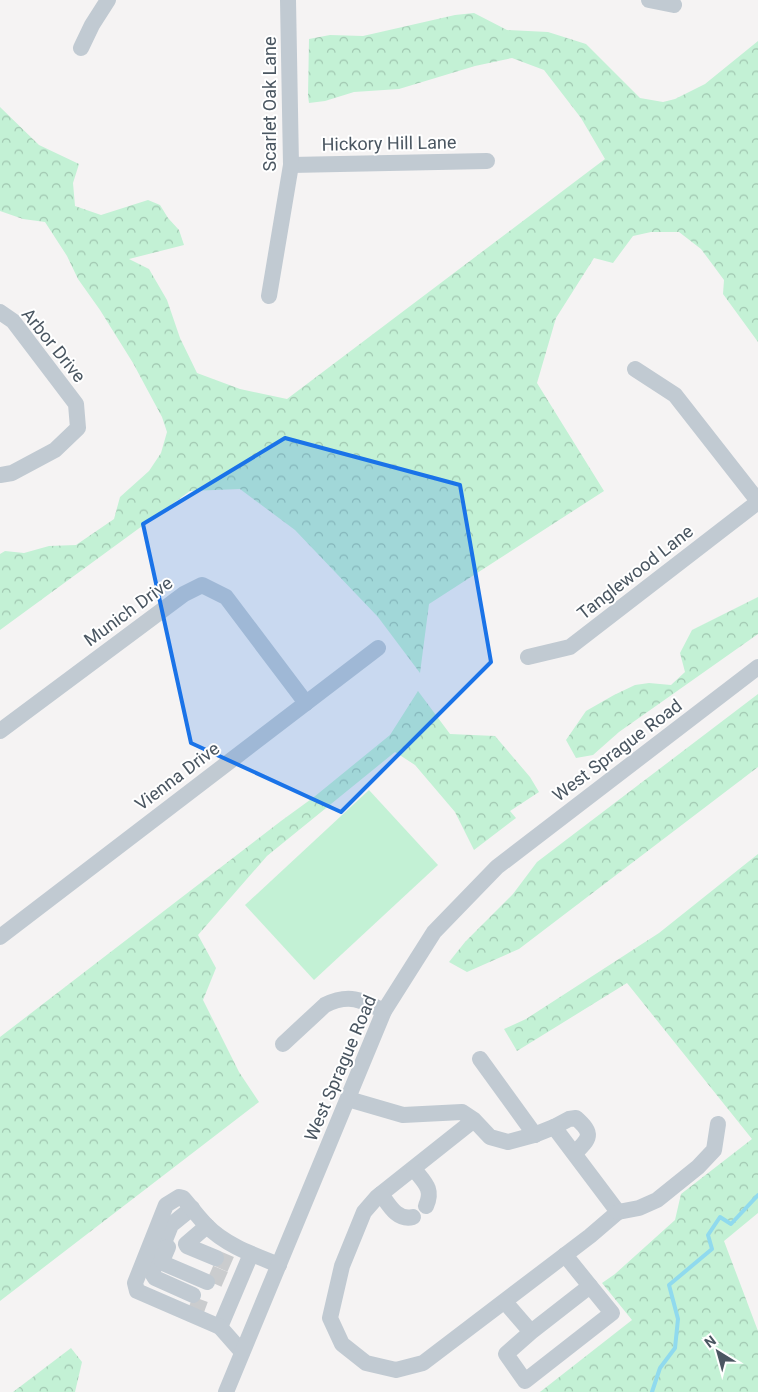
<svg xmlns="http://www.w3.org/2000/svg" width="758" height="1392" font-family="Roboto,sans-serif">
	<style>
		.green { fill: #c3f1d5 }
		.forest { fill: url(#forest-crowns) }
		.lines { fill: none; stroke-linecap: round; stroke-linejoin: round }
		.stream { stroke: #90daee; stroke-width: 4 }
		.minor-tunnel { stroke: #caccce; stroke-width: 16; stroke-dasharray: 16 8; stroke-linecap: butt }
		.minor { stroke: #c1cad2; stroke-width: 16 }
		.marked { fill: #1a73e8; fill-opacity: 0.2; stroke: #1a73e8; stroke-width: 4; stroke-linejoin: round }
		.labels { text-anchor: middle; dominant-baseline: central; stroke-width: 4; stroke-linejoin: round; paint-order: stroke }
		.street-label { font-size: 18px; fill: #4a5661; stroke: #fff }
	</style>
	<defs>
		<pattern id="forest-crowns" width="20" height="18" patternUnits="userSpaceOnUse" patternTransform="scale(1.25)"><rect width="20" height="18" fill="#c3f1d5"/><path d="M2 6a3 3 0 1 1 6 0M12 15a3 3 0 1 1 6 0" fill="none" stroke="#a0c6b0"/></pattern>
	</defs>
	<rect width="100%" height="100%" fill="#f5f3f3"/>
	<path class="green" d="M369 790 438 865 314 980 245 905Z"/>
	<g class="forest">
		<path d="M474 13 507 30 548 32 586 44 640 98 663 102 675 99 705 84 758 41V342L723 294 724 280 701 249 679 232H651L633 236 613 263 594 258 556 318 537 383 604 491 429 604 420 673 378 617 295 530 240 489 190 491 0 630V554L5 551 24 553 49 546 76 545 114 519 120 497 149 471 161 453 167 432 162 417 133 363 100 310 78 279 67 256 45 222 23 219 0 211V107L39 145 79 164 73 183 75 206 101 215 148 200 160 205 168 218 179 230 184 245 129 259 149 269 167 300 180 338 197 373 240 389 287 399 605 159 581 118 544 70 512 58 475 66 399 89 354 92 325 101 309 103 308 96 309 39 330 35 363 36 455 15Z"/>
		<path d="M758 597V634L619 732 593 755 576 758 566 740 586 711 614 695 635 685 649 683 671 685 685 672 680 653 692 630Z"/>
		<path d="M418 691 450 734 495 736 530 777 539 792 510 811 516 818 474 850 455 812 415 765 395 752 267 856 198 935 216 968 203 1000 239 1072 259 1102 0 1301V1037L281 821 314 797 390 735Z"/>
		<path d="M758 694V767L519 949 467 972 449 962 465 942 513 894 537 862Z"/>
		<path d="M758 854V1213L724 1241 758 1331V1392H540L632 1320 602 1283 615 1274 675 1220 681 1194 752 1139 627 983 517 1051 504 1029 526 1019 659 933Z"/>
		<path d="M71 1348 82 1362 75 1392H13Z"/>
	</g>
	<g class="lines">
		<path class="stream" d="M652 1392 660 1368 675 1348 678 1319 669 1285 712 1249 708 1235 720 1217 731 1224 758 1195"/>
		<g class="minor-tunnel">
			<path d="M216 1258 232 1265"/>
			<path d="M210 1273 226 1280"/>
			<path d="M190 1304 212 1312"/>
		</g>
		<g class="minor">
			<path d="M649 0 674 5"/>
			<path d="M81 48 92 25 108 0"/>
			<path d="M291 165 487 161"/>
			<path d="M269 296 291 165 288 0"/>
			<path d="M0 312 13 321 76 404 78 428 55 450 12 473 0 475"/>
			<path d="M635 369 675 395 758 501"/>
			<path d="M528 657 570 647 758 502"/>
			<path d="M0 731 184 594 202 585 226 597 306 703"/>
			<path d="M0 937 378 648"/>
			<path d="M283 1044 325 1005C349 993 362 1000 384 1011"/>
			<path d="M480 1059 535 1135"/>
			<path d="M348 1099 403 1115 462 1112 474 1120 490 1137 508 1142 534 1135 554 1127 618 1212 590 1236 423 1363 396 1370 366 1363 342 1344 330 1318 342 1266 364 1212 377 1197 474 1120"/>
			<path d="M554 1127 569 1119 576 1118C594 1134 590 1138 575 1153"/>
			<path d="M414 1169C424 1182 434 1189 426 1206"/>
			<path d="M381 1194C389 1205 397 1221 413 1217"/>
			<path d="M192 1208 171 1225 152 1273 155 1278 193 1295"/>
			<path d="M618 1212 639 1208 657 1200 698 1167 714 1150 718 1124"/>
			<path d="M207 1226 186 1244 187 1246 216 1258"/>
			<path d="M168 1247 162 1261 165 1264 207 1282"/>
			<path d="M565 1255 590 1286"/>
			<path d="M505 1302 531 1332 590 1286 612 1313 525 1381 506 1354 531 1332"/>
			<path d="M220 1327 251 1254"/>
			<path d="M242 1352 220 1327 137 1291 135 1283 166 1205 179 1197 183 1198C191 1207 198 1217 206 1225 225 1245 254 1255 279 1265"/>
			<path d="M226 1392 384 1011 434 932 497 867 758 667"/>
		</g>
	</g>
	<path class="marked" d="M285 438 460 485 491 662 341 812 191 743 143 524Z"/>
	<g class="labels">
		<g class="street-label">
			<text transform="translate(269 104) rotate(-90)">Scarlet Oak Lane</text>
			<text transform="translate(389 143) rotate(-1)">Hickory Hill Lane</text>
			<text transform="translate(54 345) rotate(51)">Arbor Drive</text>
			<text transform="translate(635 572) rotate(-38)">Tanglewood Lane</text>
			<text transform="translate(128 611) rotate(-36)">Munich Drive</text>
			<text transform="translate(617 750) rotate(-37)">West Sprague Road</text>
			<text transform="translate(177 776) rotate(-37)">Vienna Drive</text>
			<text transform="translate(340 1068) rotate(-67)">West Sprague Road</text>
		</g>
	</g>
	<g transform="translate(718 1352) rotate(323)" stroke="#ffffff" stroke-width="4" paint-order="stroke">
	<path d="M0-4L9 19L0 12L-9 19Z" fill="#4a5661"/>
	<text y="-8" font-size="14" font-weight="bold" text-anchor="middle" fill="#4a5661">N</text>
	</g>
</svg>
